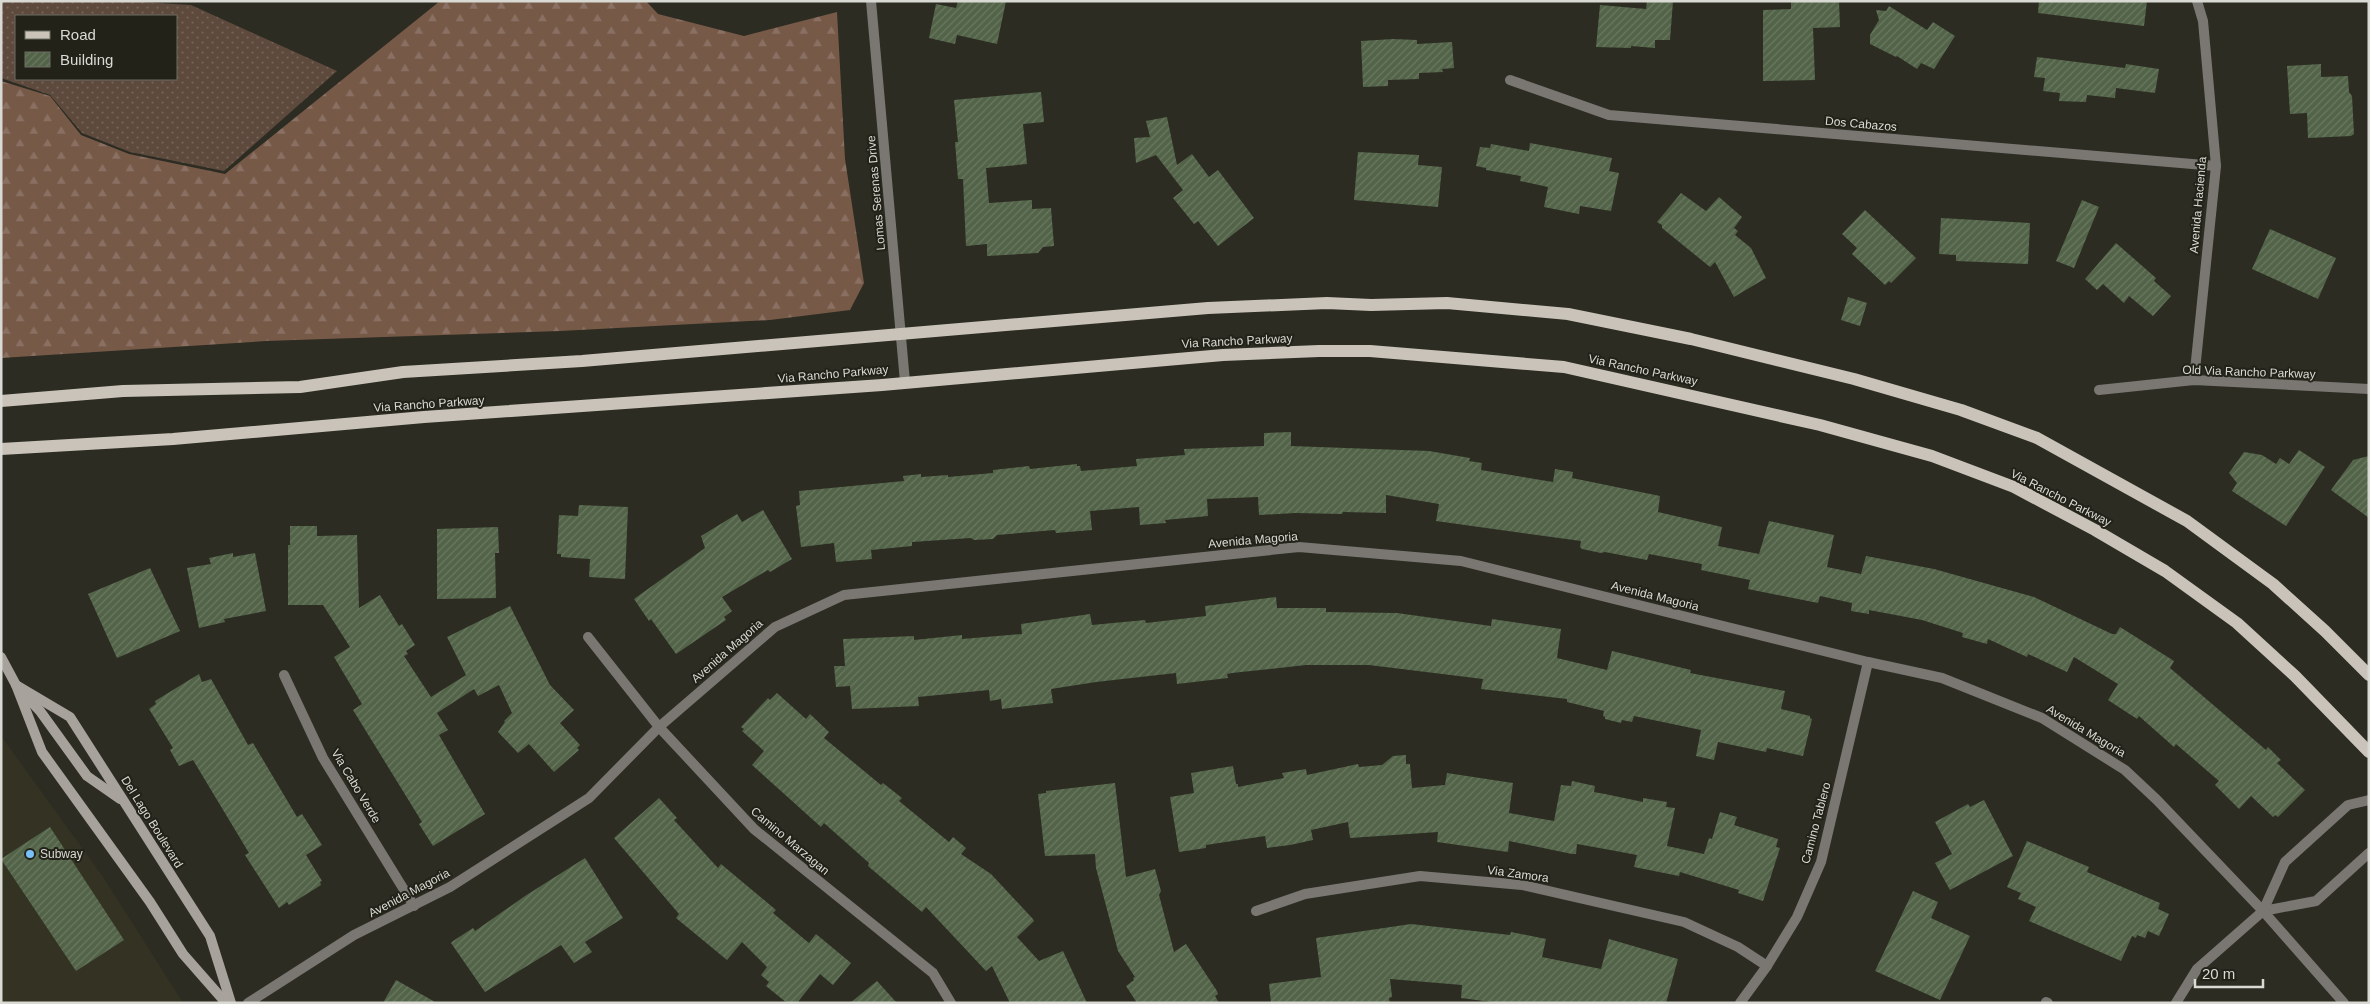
<svg xmlns="http://www.w3.org/2000/svg" width="2370" height="1004" font-family="Arial,sans-serif">
	<style>
		.built { fill: #343323 }
		.grass { fill: url(#grass-dots); fill-rule: evenodd }
		.forest { fill: url(#forest-firs) }
		.building { fill: url(#building-hatch) }
		.lines { fill: none; stroke-linecap: round; stroke-linejoin: round }
		.street { stroke: #7a7772; stroke-width: 10 }
		.secondary { stroke: #a7a29b; stroke-width: 10 }
		.primary { stroke: #c9c3ba; stroke-width: 12 }
		.poi-dot { fill: #79bff8; stroke: #222219; stroke-width: 2 }
		.labels { text-anchor: middle; dominant-baseline: central; stroke-width: 4; stroke-linejoin: round; paint-order: stroke }
		.street-label { font-size: 12px; fill: #dadad4; stroke: #222219 }
		.poi-label { font-size: 12px; fill: #dadad4; stroke: #222219; text-anchor: start }
	</style>
	<defs>
		<pattern id="grass-dots" width="8" height="8" patternUnits="userSpaceOnUse" patternTransform="scale(1.25)"><rect width="8" height="8" fill="#5e493d"/><path d="M2 2h.1M6 6h.1" fill="none" stroke="#746358" stroke-width="1.8" stroke-linecap="round"/></pattern>
		<pattern id="forest-firs" width="22" height="20" patternUnits="userSpaceOnUse" patternTransform="scale(1.25)"><rect width="22" height="20" fill="#775948"/><path d="M5 1l3.5 6h-7zM16 11l3.5 6h-7z" fill="#8a7062"/></pattern>
		<pattern id="building-hatch" width="6" height="6" patternUnits="userSpaceOnUse" patternTransform="scale(1.25)"><rect width="6" height="6" fill="#526348"/><path d="M-1 1l2-2M0 6l6-6M5 7l2-2" fill="none" stroke="#6a7962"/></pattern>
	</defs>
	<rect width="100%" height="100%" fill="#2c2c22"/>
	<path class="built" d="M1 736 103 877 183 1003H1Z"/>
	<path class="grass" d="M1 1H125L191 5 337 71 224 171 130 152 82 133 50 95 1 78ZM16 16H176V79H16Z"/>
	<path class="forest" d="M440 1H646L658 14 744 36 837 12 845 159 864 283 850 310 770 320 560 331 266 341 1 358V81L50 96 81 135 129 154 225 174Z"/>
	<g class="building">
		<path d="M958 1H1006L997 44 957 35 955 44 929 38 936 4 956 8Z"/>
		<path d="M1647 1H1673L1670 40H1655V48L1631 46V48L1596 47 1600 5 1646 9Z"/>
		<path d="M1800 1H1839L1840 27 1813 28 1815 80 1763 81V10L1791 9V2Z"/>
		<path d="M2039 1H2147L2144 26 2038 13Z"/>
		<path d="M1889 6 1927 30 1933 22 1955 36 1934 69 1921 63 1917 69 1897 56 1896 57 1870 44V35L1879 20 1876 10 1886 11Z"/>
		<path d="M1393 39 1417 40V44L1452 42 1454 68 1442 69 1443 72 1419 73V79L1388 80V86L1363 87 1361 41Z"/>
		<path d="M2037 57 2125 68 2126 64 2159 69 2155 93 2116 88 2115 98 2087 95 2086 102 2059 101 2060 93 2043 91 2045 78 2034 77Z"/>
		<path d="M2321 64V77L2348 76 2349 92 2352 96 2354 134 2351 136 2308 138 2307 113 2290 114 2287 66Z"/>
		<path d="M1041 92 1044 122 1023 124 1027 164 986 168 989 203 1032 200V209L1051 208 1054 246 1043 247 1038 253 987 256V244L966 246 963 179H958L955 142H958L954 100Z"/>
		<path d="M1167 117 1177 165 1192 154 1209 177 1218 170 1254 218 1218 246 1198 221 1194 224 1173 198 1183 190 1156 155 1136 163 1134 138 1150 137 1146 121Z"/>
		<path d="M1530 143 1612 158 1609 171 1619 173 1611 211 1580 206 1579 214 1544 207 1548 187 1520 181 1521 176 1486 170V168L1476 166 1480 147 1490 148 1491 144 1529 151Z"/>
		<path d="M1358 152 1419 155 1418 165 1442 167 1438 207 1354 200Z"/>
		<path d="M1681 193 1706 211 1719 197 1742 217 1734 228 1738 231 1735 235 1751 248 1766 278 1734 297 1715 262 1710 267 1662 228V225L1657 222Z"/>
		<path d="M2082 200 2099 207 2074 268 2056 261Z"/>
		<path d="M1865 210 1916 258 1891 283 1889 281 1885 285 1852 254 1857 248 1842 234Z"/>
		<path d="M1941 218 2030 223 2028 264 1956 261V255L1939 254Z"/>
		<path d="M2270 229 2336 258 2318 299 2252 269Z"/>
		<path d="M2116 243 2156 278 2154 281 2171 296 2153 316 2129 296 2124 303 2103 284 2097 290 2085 279Z"/>
		<path d="M1848 297 1867 303 1860 326 1841 320Z"/>
		<path d="M1291 432V446L1429 451 1470 458 1469 461 1482 463 1481 470 1553 482 1555 469 1573 472 1572 478 1660 496 1658 512 1722 527 1718 546 1759 554 1769 521 1834 535 1827 567 1861 574 1866 556 1934 569 2034 597 2112 634H2116L2120 627 2174 661 2170 668 2266 750 2268 747 2281 760 2277 763 2305 790 2278 817 2275 815 2273 817 2251 796 2239 809 2215 785 2219 781 2176 744 2174 747 2139 716 2137 719 2108 700 2118 684 2074 657 2067 672 2028 654 2027 657 1988 639 1987 644 1962 637 1963 633 1922 620 1869 610V614L1851 611 1852 603 1820 596 1818 603 1748 589 1750 580 1701 570 1702 564 1649 554 1647 560 1605 552 1601 553 1582 549 1580 547 1581 541 1436 521 1439 504 1386 495V513L1343 512 1342 514 1295 513 1259 515 1258 497 1207 499 1208 516 1165 520 1166 523 1140 525 1139 507 1090 511 1092 530 1056 533 1055 530 997 535 993 539 974 540 971 538 912 542V546L871 550 872 559 836 562 834 543 801 547 796 506 800 505 799 491 904 481 903 476 921 474V477L948 475V477L993 473V470L1029 466 1030 469 1077 464V466H1080L1081 471 1137 466 1136 459 1185 455 1184 449 1264 446V433Z"/>
		<path d="M2299 450 2325 467 2286 526 2232 491 2237 483 2229 473 2244 452 2262 455 2276 464 2280 458 2289 464Z"/>
		<path d="M2369 456V518L2331 490 2353 460Z"/>
		<path d="M579 505 628 507 625 579 589 577 590 559 561 557V554H557L559 515 578 516Z"/>
		<path d="M763 510 792 559 770 572 768 570 722 597 732 611 724 617 726 620 676 654 651 619 649 621 634 599 705 548 701 536 737 514 742 522Z"/>
		<path d="M290 526H317V536L357 535 359 608 380 595 399 626 402 624 415 645 406 651 408 654 404 656 431 697 466 675 447 637 510 606 550 685 574 710 560 723 580 745 577 748 579 750 554 772 529 744 518 753 498 732 505 722 504 721 512 713 499 685 478 696 474 689 437 713 448 730 439 735 485 814 433 846 419 824 422 822 353 710 362 704 334 657 350 647 323 605H288V545H290Z"/>
		<path d="M498 527 499 553H495L496 598 437 599V529Z"/>
		<path d="M233 553V557L255 553 266 611 224 619 225 622 199 628 187 568 211 564 209 558Z"/>
		<path d="M150 568 180 631 117 658 88 594Z"/>
		<path d="M1276 597 1277 608H1326V612L1397 613 1491 626 1492 619 1561 629 1557 658 1607 670 1612 651 1691 670 1690 673 1785 691 1781 709 1810 716V718L1812 719 1803 756 1767 748 1766 752 1718 742 1714 760 1696 756 1701 730 1634 716 1632 722 1622 720 1621 723 1605 719V717L1603 716 1604 711 1567 702V699L1481 689 1483 679 1369 665H1306L1232 673 1227 674 1228 678 1177 684 1176 673 1096 682 1051 689 1053 703 1002 709 1001 699 990 701 989 690 918 697 919 706 852 709 850 686 836 687 834 666H845L843 639 914 636V640L962 635V639L1022 634 1021 624 1090 614 1092 625 1145 620 1146 623 1206 616 1205 606Z"/>
		<path d="M199 674 202 682 211 679 248 745 253 743 297 817 302 814 322 845 306 855 322 881 320 882 321 885 289 905 287 902 279 908 245 855 249 853 193 760 179 766 170 750 173 748 149 709 156 704 155 701Z"/>
		<path d="M777 693 806 719 810 714 829 732 824 738 881 785 883 783 902 798 899 801 949 842 953 837 966 848 961 854 991 874 1033 919 1034 921 1017 937 1039 961 1063 951 1087 1003H1010L992 966 986 971 926 907 922 912 868 866 869 863 824 823 821 827 752 765 764 751 742 731 744 729 741 727 768 698 770 700Z"/>
		<path d="M1406 755V764H1410L1412 788 1445 785 1447 773 1513 783 1509 813 1554 821 1561 785 1571 786 1572 781 1595 786 1594 792 1605 794 1643 802V798L1667 802 1666 807 1675 808 1667 846 1704 854 1709 838 1712 839 1720 812 1737 817 1734 825 1778 839 1776 847 1780 848 1763 901 1738 893 1739 890 1680 872 1679 876 1634 867 1637 855 1605 849 1577 844 1576 854H1572L1509 841 1508 852 1437 842 1438 832 1350 838 1348 822 1311 830 1313 840 1290 845 1267 848 1265 836 1206 845V848L1179 852 1170 797 1194 793 1191 773 1233 766 1236 784H1238V787L1284 778 1282 773 1306 769 1307 775 1358 764 1359 767 1382 765 1393 756Z"/>
		<path d="M1115 783 1126 877 1155 869 1161 891 1159 895 1174 952 1186 944 1217 991 1218 994 1215 996 1219 1003H1137L1126 986 1134 980 1133 978 1135 977 1118 951 1096 868 1095 854 1045 856 1038 794 1046 793V791Z"/>
		<path d="M659 798 677 818 674 820 718 868 721 864 776 910 773 913 809 943 816 934 851 963 833 985 820 974 797 1003H787L766 986 769 982 761 975 767 967 742 942 727 960 676 918 679 914 614 838Z"/>
		<path d="M1984 800 2013 856 1950 890 1935 863 1952 854 1935 822 1968 804 1970 807Z"/>
		<path d="M50 827 124 940 76 971 1 859Z"/>
		<path d="M2027 841 2089 867 2087 872 2160 903 2158 909 2169 914 2159 936 2148 931 2145 938 2137 935 2136 938 2132 936 2121 961 2029 921 2036 907 2018 899 2021 893 2007 887Z"/>
		<path d="M585 858 623 918 585 942 592 952 574 963 561 945 485 992 451 943 453 941 473 928 475 931 525 896Z"/>
		<path d="M1913 891 1938 902 1931 918 1970 936 1940 1000 1875 971Z"/>
		<path d="M1411 924 1510 935 1511 932 1546 939 1542 957 1601 969 1609 939 1678 959 1666 1003H1499L1461 998 1462 985 1390 979 1392 997 1389 998 1390 1003H1271L1269 984 1321 977 1316 938Z"/>
		<path d="M396 980 437 1003H383Z"/>
		<path d="M877 981 897 1003H850Z"/>
	</g>
	<g class="lines">
		<g class="street">
			<path d="M871 1 905 382"/>
			<path d="M1510 80 1609 115 2216 166"/>
			<path d="M2194 380 2216 166 2203 21 2197 1"/>
			<path d="M2099 390 2194 380 2369 389"/>
			<path d="M588 637 659 727 754 829 933 973 951 1003"/>
			<path d="M284 675 323 758 414 906"/>
			<path d="M1256 911 1305 894 1420 876 1522 885 1684 922 1738 947 1767 966"/>
			<path d="M2263 911 2316 901 2369 853"/>
			<path d="M2046 1002 2048 1003"/>
			<path d="M248 1003 354 935 450 887 589 798 659 727 775 627 844 595 1299 547 1461 561 1868 662 1942 678 2042 718 2125 770 2157 800 2263 911 2344 1003"/>
			<path d="M1740 1003 1767 966 1797 917 1821 862 1868 662"/>
			<path d="M2176 1003 2197 969 2263 911 2285 862 2348 805 2369 800"/>
		</g>
		<g class="secondary">
			<path d="M1 657 16 685 42 752 150 902 183 954 226 1003"/>
			<path d="M16 685 70 717 210 936 231 1003"/>
			<path d="M23 693 40 711 87 776 120 799"/>
		</g>
		<g class="primary">
			<path d="M1 401 123 391 300 387 403 372 582 361 1208 308 1327 303 1371 305 1447 303 1568 314 1691 339 1854 379 1961 410 2037 438 2187 521 2273 584 2325 631 2369 675"/>
			<path d="M1 449 173 439 424 417 882 385 1223 355 1319 351H1370L1564 367 1820 425 1932 456 2014 487 2095 530 2165 571 2237 623 2295 676 2369 752"/>
		</g>
	</g>
	<circle class="poi-dot" cx="30" cy="854" r="5"/>
	<g class="labels">
		<g class="street-label">
			<text transform="translate(1861 124) rotate(5)">Dos Cabazos</text>
			<text transform="translate(876 193) rotate(-95)">Lomas Serenas Drive</text>
			<text transform="translate(2198 205) rotate(-85)">Avenida Hacienda</text>
			<text transform="translate(1237 341) rotate(-3)">Via Rancho Parkway</text>
			<text transform="translate(1643 370) rotate(12)">Via Rancho Parkway</text>
			<text transform="translate(2249 372) rotate(2)">Old Via Rancho Parkway</text>
			<text transform="translate(833 374) rotate(-5)">Via Rancho Parkway</text>
			<text transform="translate(429 404) rotate(-4)">Via Rancho Parkway</text>
			<text transform="translate(2061 498) rotate(27)">Via Rancho Parkway</text>
			<text transform="translate(1253 540) rotate(-5)">Avenida Magoria</text>
			<text transform="translate(1655 596) rotate(14)">Avenida Magoria</text>
			<text transform="translate(727 651) rotate(-41)">Avenida Magoria</text>
			<text transform="translate(2086 731) rotate(31)">Avenida Magoria</text>
			<text transform="translate(356 786) rotate(59)">Via Cabo Verde</text>
			<text transform="translate(152 822) rotate(58)">Del Lago Boulevard</text>
			<text transform="translate(1816 823) rotate(-75)">Camino Tablero</text>
			<text transform="translate(790 841) rotate(40)">Camino Marzagan</text>
			<text transform="translate(1518 874) rotate(8)">Via Zamora</text>
			<text transform="translate(409 893) rotate(-28)">Avenida Magoria</text>
		</g>
		<g class="poi-label">
			<text x="40" y="854">Subway</text>
		</g>
	</g>
	<rect width="2370" height="1004" fill="none" stroke="#dadad4" stroke-width="5"/>
	<rect x="15" y="15" width="162" height="65" fill="#222219" stroke="#6c6c64"/>
	<rect x="25" y="31" width="25" height="8" fill="#c9c3ba" stroke="#6c6c64"/>
	<text x="60" y="40" font-size="15" fill="#dadad4">Road</text>
	<rect x="25" y="52" width="25" height="15" fill="url(#building-hatch)" stroke="#6c6c64"/>
	<text x="60" y="65" font-size="15" fill="#dadad4">Building</text>
	<path d="M2195 979v8h68v-8" fill="none" stroke="#dadad4" stroke-width="2.5"/>
	<text x="2202" y="979" font-size="15" fill="#dadad4" stroke="#222219" stroke-width="4" paint-order="stroke">20 m</text>
</svg>
